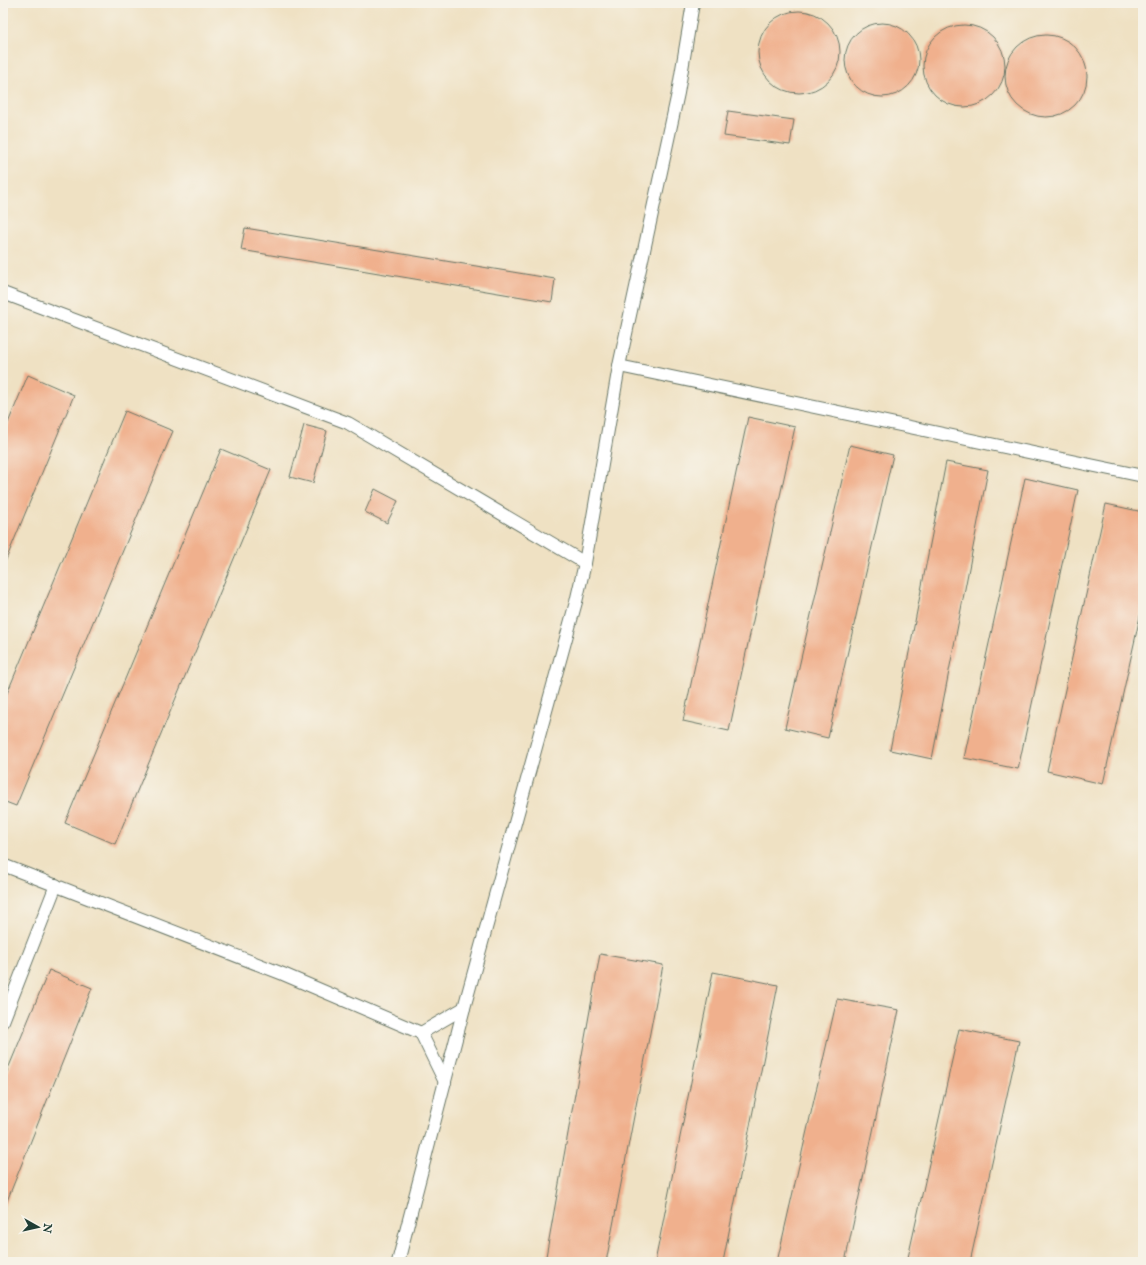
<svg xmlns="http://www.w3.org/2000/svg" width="1146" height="1265" font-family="'IM FELL English',serif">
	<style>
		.building { fill: #f0b08d }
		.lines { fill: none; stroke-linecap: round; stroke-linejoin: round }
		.lane-casing { stroke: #687666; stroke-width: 14 }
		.lane { stroke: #fff; stroke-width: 12 }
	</style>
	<rect width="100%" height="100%" fill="#f7f3e8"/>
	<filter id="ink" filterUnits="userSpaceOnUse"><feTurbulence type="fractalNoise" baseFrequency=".025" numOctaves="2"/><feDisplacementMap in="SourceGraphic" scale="8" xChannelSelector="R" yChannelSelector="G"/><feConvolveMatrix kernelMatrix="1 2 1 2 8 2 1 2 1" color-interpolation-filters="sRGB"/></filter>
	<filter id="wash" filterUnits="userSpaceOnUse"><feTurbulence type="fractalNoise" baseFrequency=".012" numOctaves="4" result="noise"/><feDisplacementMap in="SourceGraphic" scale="16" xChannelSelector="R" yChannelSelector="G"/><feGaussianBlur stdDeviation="0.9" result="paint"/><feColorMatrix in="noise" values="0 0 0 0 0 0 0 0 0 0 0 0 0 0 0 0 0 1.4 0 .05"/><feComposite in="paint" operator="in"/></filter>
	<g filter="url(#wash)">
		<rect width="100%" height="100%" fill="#efe1c3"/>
		<g id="blocks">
			<g class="building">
				<circle cx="799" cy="52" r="41"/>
				<circle cx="882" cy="60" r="37"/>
				<circle cx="964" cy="66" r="41"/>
				<circle cx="1046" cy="76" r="41"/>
				<path d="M728 111 794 120 790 145 724 136Z"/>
				<path d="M245 228 555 279 552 302 241 250Z"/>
				<path d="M28 375 74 395 3 567V435Z"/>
				<path d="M125 411 173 431 16 806 3 801V703Z"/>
				<path d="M748 417 795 427 729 731 683 721Z"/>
				<path d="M304 425 327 431 313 483 290 477Z"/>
				<path d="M850 445 893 455 828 738 785 728Z"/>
				<path d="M221 449 271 470 115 844 65 823Z"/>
				<path d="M946 462 988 470 932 759 890 750Z"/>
				<path d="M1025 478 1078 490 1018 769 964 758Z"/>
				<path d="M375 489 398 501 387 523 365 512Z"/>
				<path d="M1106 504 1143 512V603L1103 784 1047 771Z"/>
				<path d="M600 954 663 965 606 1262H545Z"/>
				<path d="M49 970 92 988 3 1211V1081Z"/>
				<path d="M713 972 778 985 723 1262H655Z"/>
				<path d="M837 999 899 1010 845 1262H777Z"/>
				<path d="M959 1029 1019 1041 970 1262H907Z"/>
			</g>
		</g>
	</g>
	<g filter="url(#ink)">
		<use href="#blocks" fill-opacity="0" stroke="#687666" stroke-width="1"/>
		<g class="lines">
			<defs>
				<g id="lane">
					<path d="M3 293 348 423 585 563"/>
					<path d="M619 366 1143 476"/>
					<path d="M3 865 283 974 421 1033 445 1082"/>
					<path d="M3 1021 56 885"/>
					<path d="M421 1033 464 1008"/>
					<path d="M398 1262 464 1008 576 602 585 563 619 366 678 93 693 3"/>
				</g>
			</defs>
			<use href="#lane" class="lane-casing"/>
			<use href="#lane" class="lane"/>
		</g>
	</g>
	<rect width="1146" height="1265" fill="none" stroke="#f7f3e8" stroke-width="16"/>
	<g transform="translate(38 1227) rotate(98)" stroke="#f7f3e8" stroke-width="3" paint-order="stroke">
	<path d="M0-3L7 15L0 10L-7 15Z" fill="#1f3d34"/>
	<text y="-6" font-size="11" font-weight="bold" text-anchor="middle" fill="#1f3d34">N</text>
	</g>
</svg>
